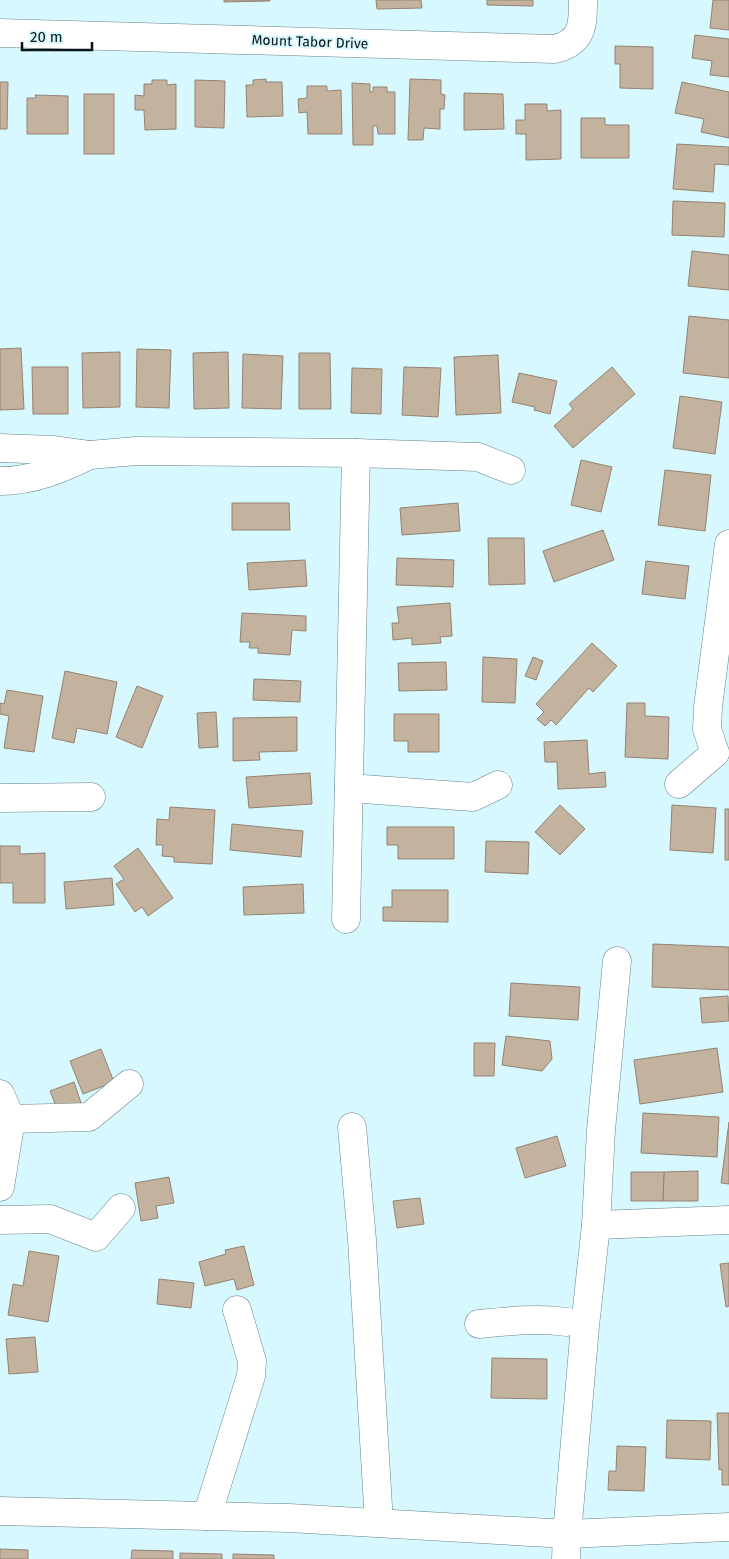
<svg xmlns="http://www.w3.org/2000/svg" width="729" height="1559" font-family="'Fira Sans',sans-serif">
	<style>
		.building { fill: #c3b29d; stroke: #938370 }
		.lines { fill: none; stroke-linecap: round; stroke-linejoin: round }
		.minor-casing { stroke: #66838a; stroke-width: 29 }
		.minor { stroke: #fff; stroke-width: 28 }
		.labels { text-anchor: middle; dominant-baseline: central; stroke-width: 4; stroke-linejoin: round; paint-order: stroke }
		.street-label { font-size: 14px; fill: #091417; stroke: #d8f8ff }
	</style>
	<rect width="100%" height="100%" fill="#d8f8ff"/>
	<g class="building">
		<path d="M224 0H270V1L224 2Z"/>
		<path d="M376 0H421L422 8 377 9Z"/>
		<path d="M487 0H533V6L487 5Z"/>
		<path d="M713 0H729V30L710 28Z"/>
		<path d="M695 35 729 39V77L710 75 712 61 692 58Z"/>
		<path d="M615 46 653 47V89L620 88V64H615Z"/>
		<path d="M266 79V82H282L283 116 247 117 246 85H253V80Z"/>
		<path d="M410 79 441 80V94L445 95 444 109H440V129L424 128 423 140H408Z"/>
		<path d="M152 80H167V85L176 84V129L145 130 144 110H135V95L144 96V84H152Z"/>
		<path d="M195 80 225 81 224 128 195 127Z"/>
		<path d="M0 82H8L7 129H0Z"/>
		<path d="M682 82 729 92V138L701 132 704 119 675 113Z"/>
		<path d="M352 83 370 84V92H373V87H387V92H395V134H378L377 126H373V145H353Z"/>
		<path d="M307 86H327V91L341 90 342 134H308L307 112 299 113 298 99 307 98Z"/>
		<path d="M464 93 503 94 504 129 464 130Z"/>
		<rect x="84" y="94" width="30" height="60"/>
		<path d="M35 95 68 96V134H27V98H36Z"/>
		<path d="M525 104H547V111L561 110V159L526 160V134H516V120H525Z"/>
		<path d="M581 118H605V125H629V158H581Z"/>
		<path d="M677 144 729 147V165L715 164 713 192 673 189Z"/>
		<path d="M673 201 725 203 724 237 672 235Z"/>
		<path d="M692 251 729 255V290L688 286Z"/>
		<path d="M689 316 729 320V378L683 373Z"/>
		<path d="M21 348 24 409 0 410V349Z"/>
		<path d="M137 349 171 350 169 408 136 407Z"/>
		<path d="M120 352V407L83 408 82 353Z"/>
		<path d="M228 352 229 408 194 409 193 353Z"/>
		<path d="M299 353H330L331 409H299Z"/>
		<path d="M243 354 283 356 281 409 242 408Z"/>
		<path d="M498 355 501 413 456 415 454 357Z"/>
		<path d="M32 367H68V414H33Z"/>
		<path d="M404 367 441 368 438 417 402 415Z"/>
		<path d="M612 367 635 394 573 448 554 426 573 409 569 404Z"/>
		<path d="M352 368 382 369 381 414 351 413Z"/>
		<path d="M519 373 557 381 550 414 534 410 535 407 512 402Z"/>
		<path d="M680 396 722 402 715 454 673 448Z"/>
		<path d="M581 460 612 467 601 512 571 505Z"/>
		<path d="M665 470 711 475 705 531 658 525Z"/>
		<path d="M232 503H289L290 530H232Z"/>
		<path d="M458 503 460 531 402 535 400 508Z"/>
		<path d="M603 530 614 560 554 582 543 551Z"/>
		<path d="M488 538H524L525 584 489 585Z"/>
		<path d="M397 558 454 560 453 587 396 585Z"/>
		<path d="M305 560 307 586 249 590 247 563Z"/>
		<path d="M646 561 689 566 685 599 642 594Z"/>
		<path d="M450 603 452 636 440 637 441 643 412 645V638L393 640 392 623H399L397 607Z"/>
		<path d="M242 613 306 616V631L292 630 290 655 258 653V648H249L250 642H240Z"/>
		<path d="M592 643 617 666 593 692 589 688 556 725 551 720 545 726 537 719 544 712 536 704Z"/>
		<path d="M483 657 517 659 515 703 482 702Z"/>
		<path d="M533 657 543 661 536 680 525 676Z"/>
		<path d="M446 662 447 690 399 691 398 663Z"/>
		<path d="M65 671 117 682 107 734 77 728 74 743 52 738Z"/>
		<path d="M254 679 301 681 300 702 253 700Z"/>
		<path d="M137 686 163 696 142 748 116 737Z"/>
		<path d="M7 690 43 696 34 752 4 748 9 716 0 714V703L4 704Z"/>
		<path d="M627 703H645V716L669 717 668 759 625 757Z"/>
		<path d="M216 712 218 747 199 748 197 713Z"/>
		<path d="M394 714H439V752H408V741H394Z"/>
		<path d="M297 717V751L259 752 260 760 233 761V718Z"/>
		<path d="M587 740 589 774 605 772 606 787 558 789 557 762H545L544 742Z"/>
		<path d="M310 773 312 804 249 808 246 777Z"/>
		<path d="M560 805 585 829 560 855 535 832Z"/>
		<path d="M672 805 716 808 713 853 670 850Z"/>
		<path d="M170 807 215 810 212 864 174 862V857L162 856 163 845H156L157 819 169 820Z"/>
		<rect x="725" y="809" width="4" height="51"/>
		<path d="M232 824 303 831 301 857 230 850Z"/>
		<path d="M387 827H454V859H398V845H387Z"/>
		<path d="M486 841 529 842 528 874 485 872Z"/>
		<path d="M0 846H20V854L45 853V903H13V883H0Z"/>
		<path d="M138 848 173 898 148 916 142 907 135 912 116 884 124 879 114 866Z"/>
		<path d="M112 878 114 905 66 909 64 882Z"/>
		<path d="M303 884 304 913 244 915 243 887Z"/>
		<path d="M392 890H448V922L383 921V907H392Z"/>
		<path d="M653 944 729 947V990L652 987Z"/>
		<path d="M511 983 580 987 578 1020 509 1016Z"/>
		<path d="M728 996 729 1021 702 1023 700 998Z"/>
		<path d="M506 1036 550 1041 552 1059 542 1071 502 1065Z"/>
		<path d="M474 1043H495L494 1076H474Z"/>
		<path d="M717 1048 723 1092 640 1104 634 1060Z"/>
		<path d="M101 1049 114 1082 83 1094 70 1061Z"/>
		<path d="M74 1082 81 1103 58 1111 50 1091Z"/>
		<path d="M643 1113 719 1117 717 1157 641 1153Z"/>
		<path d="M729 1122V1184L721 1183Z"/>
		<path d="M557 1136 566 1166 525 1178 516 1148Z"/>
		<path d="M698 1171V1201H663L664 1172Z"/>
		<path d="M631 1172H664L663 1201H631Z"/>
		<path d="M169 1177 174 1203 156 1206 158 1218 141 1221 135 1183Z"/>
		<path d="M420 1198 424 1224 397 1228 393 1201Z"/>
		<path d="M244 1246 254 1285 237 1290 234 1279 205 1286 199 1262 226 1254 225 1250Z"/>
		<path d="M29 1251 59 1256 48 1322 8 1315 13 1284 23 1286Z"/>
		<path d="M729 1263V1306L726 1307 720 1264Z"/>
		<path d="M159 1279 194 1283 191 1308 157 1304Z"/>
		<path d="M35 1337 38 1372 9 1374 6 1339Z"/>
		<path d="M492 1358 547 1359V1399L491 1398Z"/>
		<path d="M717 1413H729V1485H722V1469L719 1470Z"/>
		<path d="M667 1420 711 1421 710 1460 666 1458Z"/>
		<path d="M617 1446 646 1447 644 1491 608 1490 609 1471H616Z"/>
		<path d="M0 1549 28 1550V1559H0Z"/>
		<path d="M132 1550 173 1551V1559H131Z"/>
		<path d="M180 1553 222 1554V1559H180Z"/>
		<path d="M233 1554 274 1555V1559H233Z"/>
	</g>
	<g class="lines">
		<defs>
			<g id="minor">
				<path d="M0 33 555 49C583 42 583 25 583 0"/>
				<path d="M0 448 54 450 90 455 136 451 356 453 478 457 511 470"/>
				<path d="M0 481C33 481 61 469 90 455"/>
				<path d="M715 753 707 729 708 707 729 544"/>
				<path d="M679 784 715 753"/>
				<path d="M349 788 473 797 498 785"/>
				<path d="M0 798 91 797"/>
				<path d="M346 919 356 453"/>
				<path d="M0 1094 11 1119 0 1187"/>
				<path d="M11 1119 89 1117 129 1084"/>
				<path d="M352 1127 362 1240 379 1523"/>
				<path d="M0 1220 50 1219 96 1237 121 1208"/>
				<path d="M596 1225 729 1220"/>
				<path d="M479 1324C509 1321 537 1318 567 1322"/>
				<path d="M0 1511 289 1518 567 1534 729 1527"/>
				<path d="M207 1516 251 1376 252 1361 237 1310"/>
				<path d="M566 1559 567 1534 585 1326 596 1225 601 1130 617 961"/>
			</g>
		</defs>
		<use href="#minor" class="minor-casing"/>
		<use href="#minor" class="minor"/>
	</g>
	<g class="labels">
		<g class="street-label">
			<text transform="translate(310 42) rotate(2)">Mount Tabor Drive</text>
		</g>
	</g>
	<path d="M22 42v8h70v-8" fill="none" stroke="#091417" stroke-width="2.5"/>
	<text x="30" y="42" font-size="15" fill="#091417" stroke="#d8f8ff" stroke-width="4" paint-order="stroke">20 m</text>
</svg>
